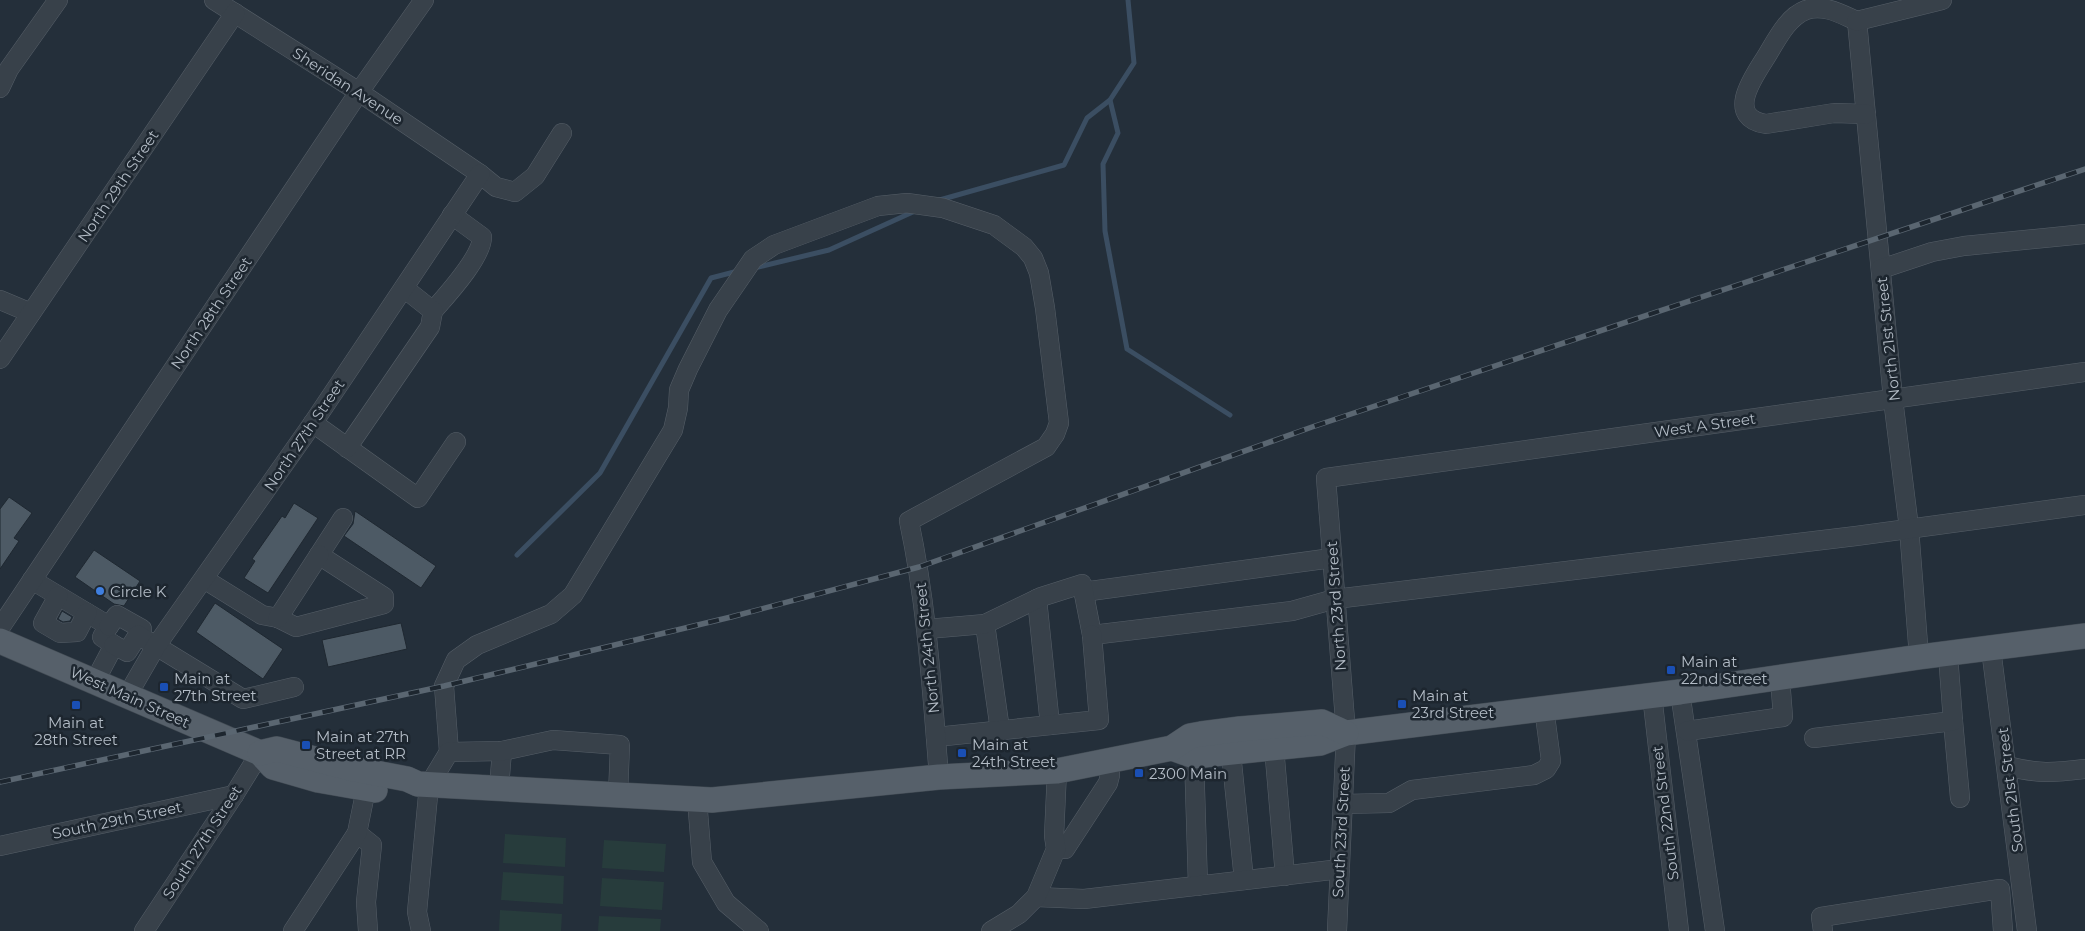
<svg xmlns="http://www.w3.org/2000/svg" width="2085" height="931" font-family="Montserrat,sans-serif">
	<style>
		.green { fill: #273c3c }
		.lines { fill: none; stroke-linecap: round; stroke-linejoin: round }
		.stream { stroke: #3b4e62; stroke-width: 5 }
		.building { fill: #4d5a65; stroke: #1f2831 }
		.minor-casing { stroke: #565f68; stroke-width: 20 }
		.major-casing { stroke: #414a53; stroke-width: 26 }
		.minor { stroke: #38414a; stroke-width: 19 }
		.major { stroke: #56606a; stroke-width: 25 }
		.rail-casing { stroke: #5a6671; stroke-width: 5.5 }
		.rail { stroke: #1d262f; stroke-width: 4; stroke-dasharray: 11; stroke-linecap: butt }
		.shop-dot { fill: #3f7fe0; stroke: #1d262f; stroke-width: 2 }
		.transit-dot { fill: #1a4fb4; stroke: #1d262f; stroke-width: 2 }
		.labels { text-anchor: middle; dominant-baseline: central; stroke-width: 5; stroke-linejoin: round; paint-order: stroke }
		.street-label { font-size: 15px; fill: #b3bcc6; stroke: #1d262f }
		.poi-label { font-size: 15px; fill: #b3bcc6; stroke: #1d262f; text-anchor: start }
	</style>
	<rect width="100%" height="100%" fill="#242f3a"/>
	<g class="green">
		<path d="M505 834 566 838 565 867 503 863Z"/>
		<path d="M604 840 666 844 664 872 602 868Z"/>
		<path d="M503 872 564 876 563 904 501 900Z"/>
		<path d="M602 878 664 882 662 910 600 906Z"/>
		<path d="M500 910 562 914 561 931H499Z"/>
		<path d="M599 916 661 919 660 931H598Z"/>
	</g>
	<g class="lines">
		<g class="stream">
			<path d="M1128 0 1134 63 1110 100 1118 133 1103 164 1105 231 1127 349 1230 415"/>
			<path d="M936 201 1064 165 1087 118 1110 100"/>
			<path d="M754 268 829 250 915 211"/>
			<path d="M517 555 600 473 711 278 738 271"/>
		</g>
	</g>
	<g class="building">
		<path d="M9 497 32 513 14 538 19 541 0 569V509Z"/>
		<path d="M294 503 318 518 268 593 244 578 255 561 252 559 282 516 285 518Z"/>
		<path d="M355 511 436 566 421 588 344 536 353 524Z"/>
		<path d="M94 550 140 581 124 606 114 604 75 577Z"/>
		<path d="M215 603 283 649 263 679 196 632Z"/>
		<path d="M62 611 72 617 70 621 63 622 58 619Z"/>
		<path d="M401 623 407 649 328 667 322 640Z"/>
	</g>
	<g class="lines">
		<defs>
			<g id="minor">
				<path d="M214 0 359 92 480 174 496 187 515 192 535 176 562 133"/>
				<path d="M1857 21 1893 399 1909 528 1919 657"/>
				<path d="M1857 21C1841 14 1824 4 1806 10 1787 17 1776 41 1766 57 1754 76 1724 117 1766 124L1834 113 1866 114"/>
				<path d="M1857 21 1942 0"/>
				<path d="M0 88 9 69 58 0"/>
				<path d="M1881 269 1932 252 1964 246 2085 234"/>
				<path d="M0 300 31 313"/>
				<path d="M433 311C447 295 482 257 482 237L452 215"/>
				<path d="M0 359 235 13"/>
				<path d="M313 423 418 498 456 442"/>
				<path d="M347 448 430 327 433 311 404 288"/>
				<path d="M204 579 262 615 278 618 296 627 384 604V597L319 555 343 518"/>
				<path d="M32 580 109 626 102 637 114 645 95 681"/>
				<path d="M1083 592 1332 558"/>
				<path d="M58 596 43 623 60 633 77 632 87 613"/>
				<path d="M1037 599 1050 725"/>
				<path d="M278 618 319 555"/>
				<path d="M985 624 1000 730"/>
				<path d="M109 626 117 615 142 629 138 635"/>
				<path d="M0 628 359 92 424 0"/>
				<path d="M927 629 985 624 1041 597 1082 584 1092 635 1292 611 1335 599 1856 536 2085 505"/>
				<path d="M114 645 127 652 138 635 243 699 294 687"/>
				<path d="M1991 649 2027 931"/>
				<path d="M1680 692 1715 931"/>
				<path d="M1652 695 1679 931"/>
				<path d="M127 696 156 646 313 423 480 174"/>
				<path d="M1953 721 1960 798"/>
				<path d="M1687 731 1783 717 1780 678"/>
				<path d="M936 737 1099 720 1092 635"/>
				<path d="M1814 738 1953 721 1948 655"/>
				<path d="M1274 747 1285 876"/>
				<path d="M449 752 444 686 456 660 477 645 551 614 573 595 673 430 678 408 679 390 688 369 718 310 753 259 774 245 878 206 907 203 943 208 994 225 1024 247 1033 258 1039 273 1045 308 1059 423 1055 434 1046 447 909 521C927 605 932 691 939 777"/>
				<path d="M1231 753 1244 880"/>
				<path d="M1194 756 1198 886"/>
				<path d="M2007 766C2039 774 2052 773 2085 769"/>
				<path d="M499 788 502 751"/>
				<path d="M697 799 702 862 726 903 759 931"/>
				<path d="M1343 804 1389 803 1412 790 1534 775 1546 769 1551 761 1544 708"/>
				<path d="M357 833 372 845 366 902 368 931"/>
				<path d="M0 846 234 795"/>
				<path d="M1056 849H1065L1108 783 1110 775V760"/>
				<path d="M1036 897 1084 899 1340 869"/>
				<path d="M144 931 234 795 260 753"/>
				<path d="M293 931 357 833 366 789"/>
				<path d="M421 931 417 912 429 785 449 752 502 751 553 740 620 745 618 795"/>
				<path d="M991 931 1019 914 1036 897 1056 849 1054 836 1057 771"/>
				<path d="M1337 931 1346 733 1326 478 2085 372"/>
				<path d="M1823 931 1821 917 2000 889 2003 931"/>
			</g>
			<g id="major">
				<path d="M0 641 260 753 273 767 318 780 375 790"/>
				<path d="M1172 748 1194 756 1320 743 1346 733 1680 692 1919 657 2085 636"/>
				<path d="M260 753 277 749 349 768 407 779 418 784 712 800 939 777 1057 771 1172 748 1190 736 1201 734 1240 729 1322 722 1346 733"/>
			</g>
		</defs>
		<use href="#minor" class="minor-casing"/>
		<use href="#major" class="major-casing"/>
		<use href="#minor" class="minor"/>
		<use href="#major" class="major"/>
		<defs>
			<path id="rail" d="M0 782 444 686 731 617 919 567 1312 427 2085 169"/>
		</defs>
		<use href="#rail" class="rail-casing"/>
		<use href="#rail" class="rail"/>
	</g>
	<circle class="shop-dot" cx="100" cy="591" r="5"/>
	<g class="transit-dot">
		<rect x="1666" y="665" width="10" height="10" rx="2.5"/>
		<rect x="159" y="682" width="10" height="10" rx="2.5"/>
		<rect x="1397" y="699" width="10" height="10" rx="2.5"/>
		<rect x="71" y="700" width="10" height="10" rx="2.5"/>
		<rect x="301" y="740" width="10" height="10" rx="2.5"/>
		<rect x="957" y="748" width="10" height="10" rx="2.5"/>
		<rect x="1134" y="768" width="10" height="10" rx="2.5"/>
	</g>
	<g class="labels">
		<g class="street-label">
			<text transform="translate(348 86) rotate(33)">Sheridan Avenue</text>
			<text transform="translate(118 186) rotate(-56)">North 29th Street</text>
			<text transform="translate(211 313) rotate(-56)">North 28th Street</text>
			<text transform="translate(1888 339) rotate(-96)">North 21st Street</text>
			<text transform="translate(1705 425) rotate(-8)">West A Street</text>
			<text transform="translate(304 435) rotate(-56)">North 27th Street</text>
			<text transform="translate(1336 606) rotate(-94)">North 23rd Street</text>
			<text transform="translate(927 648) rotate(-96)">North 24th Street</text>
			<text transform="translate(130 697) rotate(24)">West Main Street</text>
			<text transform="translate(2010 790) rotate(-97)">South 21st Street</text>
			<text transform="translate(1665 813) rotate(-97)">South 22nd Street</text>
			<text transform="translate(117 820) rotate(-12)">South 29th Street</text>
			<text transform="translate(1341 832) rotate(-87)">South 23rd Street</text>
			<text transform="translate(202 842) rotate(-57)">South 27th Street</text>
		</g>
		<g class="poi-label">
			<text x="110" y="591">Circle K</text>
			<text x="1681" y="661">Main at<tspan x="1681" dy="17">22nd Street</tspan></text>
			<text x="174" y="678">Main at<tspan x="174" dy="17">27th Street</tspan></text>
			<text x="1412" y="695">Main at<tspan x="1412" dy="17">23rd Street</tspan></text>
			<text x="76" y="722" text-anchor="middle">Main at<tspan x="76" dy="17">28th Street</tspan></text>
			<text x="316" y="736">Main at 27th<tspan x="316" dy="17">Street at RR</tspan></text>
			<text x="972" y="744">Main at<tspan x="972" dy="17">24th Street</tspan></text>
			<text x="1149" y="773">2300 Main</text>
		</g>
	</g>
</svg>
